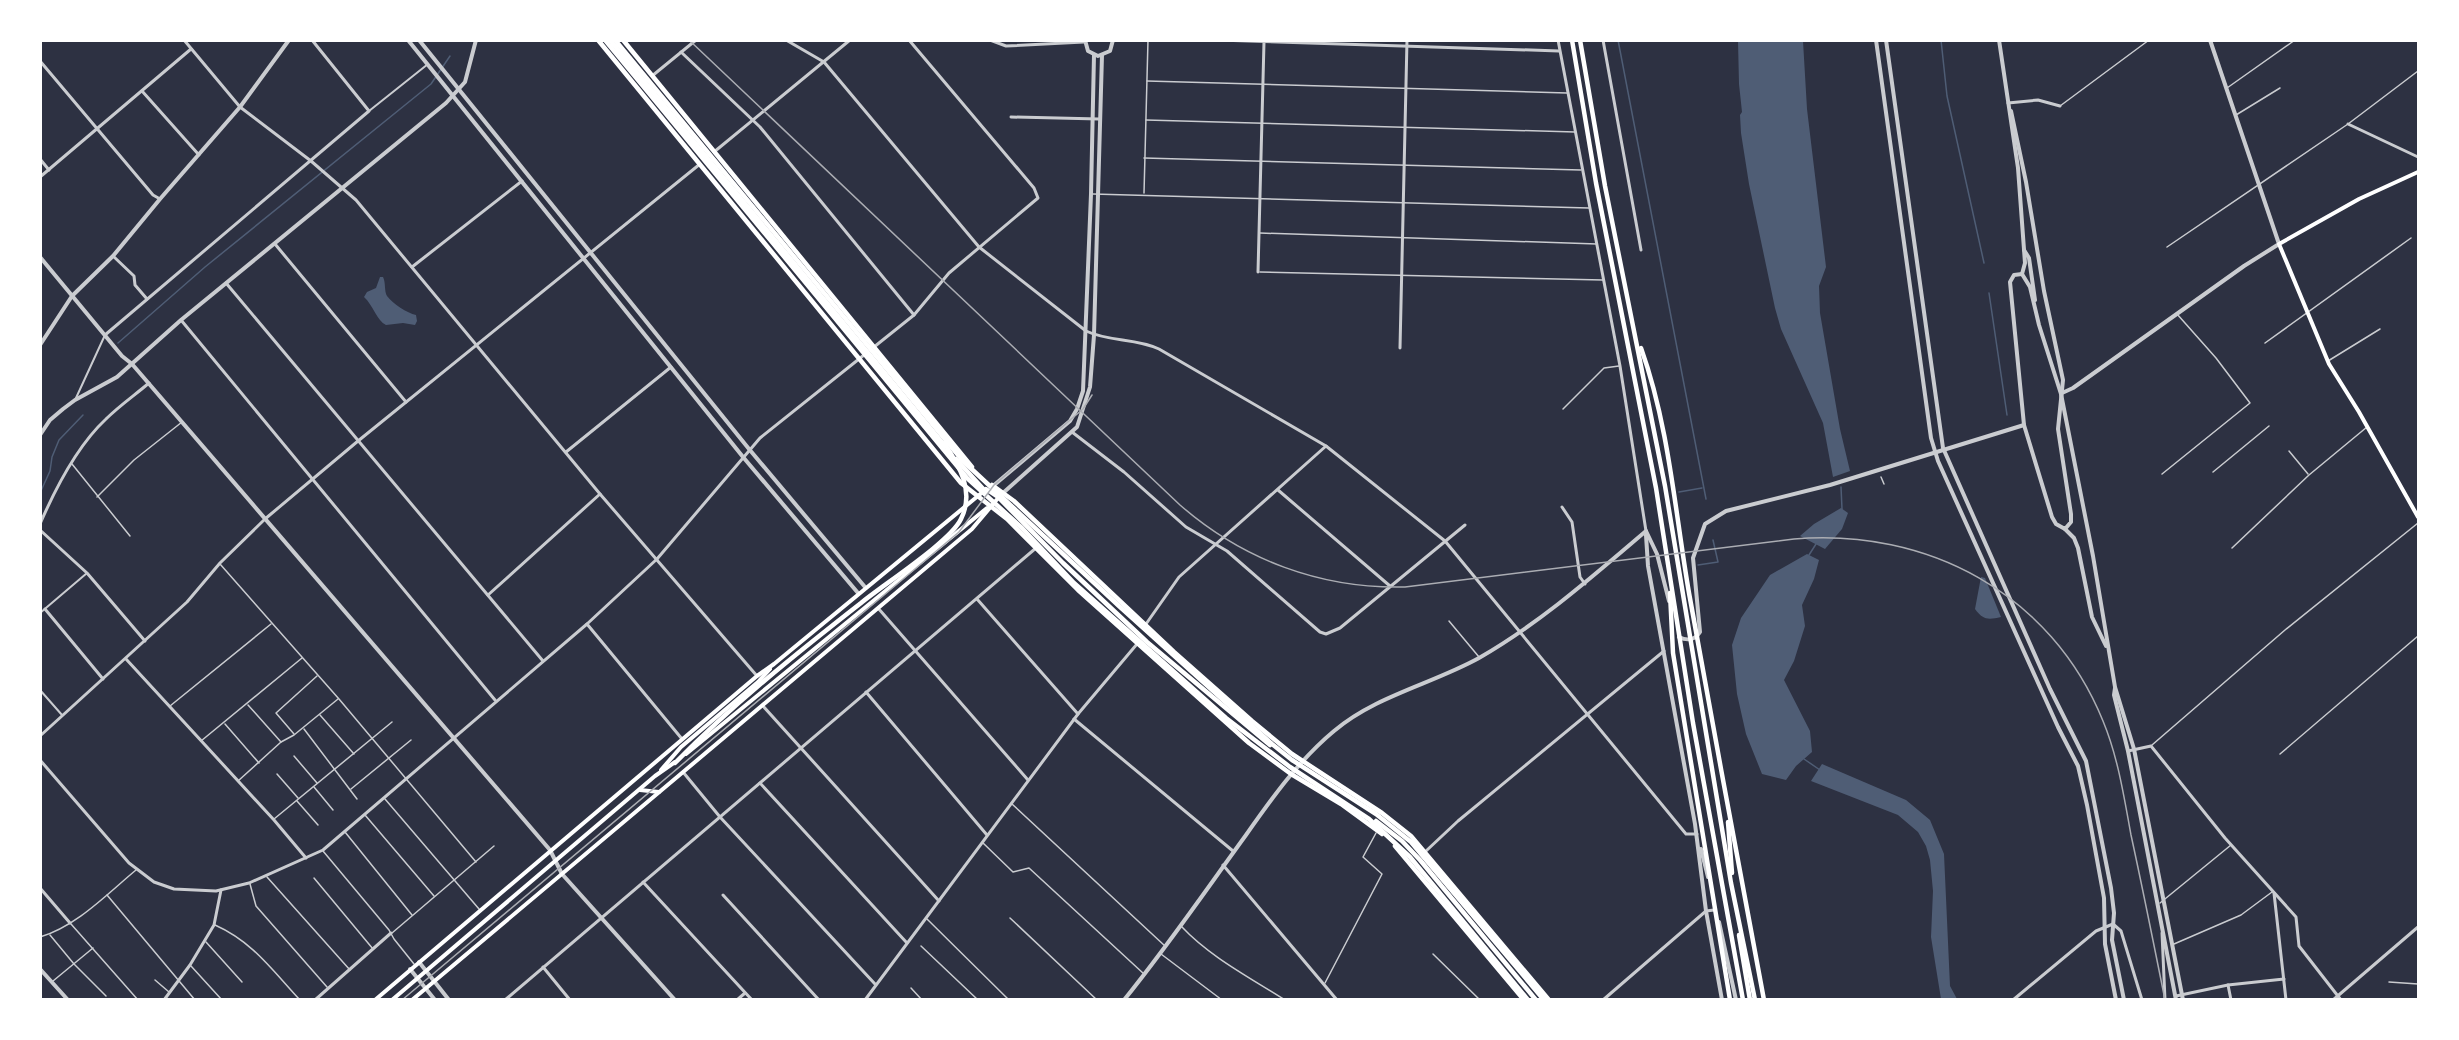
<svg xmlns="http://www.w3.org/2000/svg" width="2459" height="1040" font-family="Overpass,sans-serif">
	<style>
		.water { fill: #4f5d75 }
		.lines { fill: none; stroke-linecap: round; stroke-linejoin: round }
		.stream { stroke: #4f5d75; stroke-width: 1.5 }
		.service { stroke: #caccd0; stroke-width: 1.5 }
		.pedestrian { stroke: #caccd0; stroke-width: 2 }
		.minor { stroke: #caccd0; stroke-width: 3 }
		.tertiary { stroke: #caccd0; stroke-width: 4 }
		.secondary { stroke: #fff; stroke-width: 4 }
		.primary { stroke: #fff; stroke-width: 4.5 }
		.trunk { stroke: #fff; stroke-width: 4.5 }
		.rail { stroke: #abadb3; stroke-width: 1.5 }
	</style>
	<rect width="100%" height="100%" fill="#2d3142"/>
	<g class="water">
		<path d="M1738 41H1803L1807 109 1826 267 1819 286 1820 313 1840 429 1850 471 1833 477 1823 423 1781 329 1775 308 1749 184 1741 133 1740 115 1742 112 1739 84Z"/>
		<path d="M380 277H383C386 283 384 291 387 296 393 304 407 313 416 315L417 321 415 325 403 323 386 325C377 321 373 305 364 297L367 292 376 288Z"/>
		<path d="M1841 508 1848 513 1842 529 1825 549 1800 536 1814 524Z"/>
		<path d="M1807 554 1819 560 1814 579 1802 605 1805 626 1794 661 1784 680 1810 731 1812 752 1796 766 1786 780 1762 774 1746 734 1737 694 1732 645 1741 618 1770 575Z"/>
		<path d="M1981 577 1985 578 2001 617C1988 620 1983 620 1975 609Z"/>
		<path d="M1822 764 1906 800 1930 820 1944 854 1950 986 1957 999H1941L1931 937 1933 891 1930 860 1926 846 1918 832 1898 815 1811 781Z"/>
	</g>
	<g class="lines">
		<g class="stream">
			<path d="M1618 40 1706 499"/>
			<path d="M1941 40 1947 96 1984 263"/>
			<path d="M1989 293 2007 415"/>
			<path d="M118 343 205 267 431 84 450 56"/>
			<path d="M1841 487 1842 509"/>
			<path d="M1679 492 1702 488"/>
			<path d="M40 493 50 471 52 457 59 440 83 415"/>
			<path d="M1809 555 1816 544"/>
			<path d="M1698 565 1718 562 1713 540"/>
			<path d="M1804 759 1820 770"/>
		</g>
		<g class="service">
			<path d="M1147 81 1567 93"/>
			<path d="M2227 88 2295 40"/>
			<path d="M2060 106 2149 40"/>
			<path d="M2236 115 2280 88"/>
			<path d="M1146 120 1575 132"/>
			<path d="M1144 158 1581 170"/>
			<path d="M1144 193 1148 40"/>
			<path d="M1093 194 1589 208"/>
			<path d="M1260 233 1597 244"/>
			<path d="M2167 247 2348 124 2418 71"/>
			<path d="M1260 272 1603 280"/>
			<path d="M2265 343 2411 238"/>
			<path d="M2328 361 2380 329"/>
			<path d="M1563 409 1604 368 1619 366"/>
			<path d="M2289 451 2308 474"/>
			<path d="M72 464 130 536"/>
			<path d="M2213 472 2269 426"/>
			<path d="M2162 474 2250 403 2216 358 2177 314"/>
			<path d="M1881 477 1884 484"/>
			<path d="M97 497 134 460 182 422"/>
			<path d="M2232 548 2309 475 2367 427"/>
			<path d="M220 564 339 699 476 862"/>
			<path d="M1449 621 1479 657"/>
			<path d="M248 705 281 742"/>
			<path d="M170 706 271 624"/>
			<path d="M320 715 354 754"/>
			<path d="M225 724 259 763"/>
			<path d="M304 729 357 799"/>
			<path d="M294 734 276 713 317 676"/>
			<path d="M201 741 302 658"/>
			<path d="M2152 745 2285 630 2418 523"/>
			<path d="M2280 754 2418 636"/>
			<path d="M294 756 317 783"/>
			<path d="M277 774 298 798"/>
			<path d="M238 781 281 742 294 735 338 699"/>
			<path d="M314 787 333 810"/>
			<path d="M351 789 411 740"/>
			<path d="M385 799 479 909"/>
			<path d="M297 801 318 825"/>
			<path d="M1012 804 1165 946"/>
			<path d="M365 815 434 896"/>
			<path d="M274 819 392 722"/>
			<path d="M345 832 412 915"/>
			<path d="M983 843 1013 872 1029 868 1144 974"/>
			<path d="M323 851 389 930 394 939 414 964"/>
			<path d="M267 877 350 970"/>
			<path d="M314 878 373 949"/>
			<path d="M250 884 256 906 327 987"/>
			<path d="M107 895 195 1000"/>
			<path d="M2160 903 2231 845"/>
			<path d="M1010 918 1097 1000"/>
			<path d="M927 919 1009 1000"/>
			<path d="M71 924 138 1000"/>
			<path d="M215 925C253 942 272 970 300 1000"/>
			<path d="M1181 926C1210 957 1249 977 1285 1000"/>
			<path d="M392 933 494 846"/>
			<path d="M50 935 74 964 106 996"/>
			<path d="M40 937C77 926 107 894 136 870"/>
			<path d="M206 942 242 982"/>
			<path d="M2174 944 2241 915 2272 892"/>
			<path d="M921 946 978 1000"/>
			<path d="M1161 954 1222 1000"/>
			<path d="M1433 954 1480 1000"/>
			<path d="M191 966 222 1000"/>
			<path d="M155 980 169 992"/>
			<path d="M53 981 93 948"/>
			<path d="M2389 982 2418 984"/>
			<path d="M1325 983 1382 874 1363 857 1376 833"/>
			<path d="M911 988 922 1000"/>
		</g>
		<g class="pedestrian">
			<path d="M369 111 428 64"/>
			<path d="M76 398 105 335"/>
			<path d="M40 613 87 573"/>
			<path d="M40 690 62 715"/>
		</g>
		<g class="minor">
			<path d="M184 40 240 107 311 161 356 200 600 494 757 676"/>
			<path d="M786 40 824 62 979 247 1086 331C1109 342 1136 338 1159 349L1326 446 1445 541 1686 834H1697"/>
			<path d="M990 40 1006 46 1084 42"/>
			<path d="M1218 40 1559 51"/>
			<path d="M1558 40 1620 366 1646 531"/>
			<path d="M1603 40 1641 250"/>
			<path d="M681 52 760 127 914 315"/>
			<path d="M40 61 153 195 160 199"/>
			<path d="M652 76 696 40"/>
			<path d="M142 91 199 155"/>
			<path d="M2008 103 2038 100 2060 106"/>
			<path d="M1011 117 1099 119"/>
			<path d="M2348 124 2418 157"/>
			<path d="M714 152 850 40"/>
			<path d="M40 159 49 170"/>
			<path d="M40 177 191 49"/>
			<path d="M275 244 406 402"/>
			<path d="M113 256 134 276 135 285 147 299"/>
			<path d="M412 267 522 181"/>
			<path d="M1258 272 1264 42"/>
			<path d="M226 283 543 661"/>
			<path d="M181 320 495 700"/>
			<path d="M105 335 369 111 312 40"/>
			<path d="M874 347 914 315 949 273 1038 198 1034 188 909 40"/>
			<path d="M1400 348 1407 40"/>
			<path d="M1072 432 1124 472 1186 527 1227 551 1320 632 1326 634 1340 628 1465 525"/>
			<path d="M566 452 671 367"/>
			<path d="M1278 490 1390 586"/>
			<path d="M1562 507 1572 522 1580 577 1585 584"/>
			<path d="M40 524C56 487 77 446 106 419 119 406 135 395 149 383"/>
			<path d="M40 530 87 573 145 641"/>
			<path d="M488 595 600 494"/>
			<path d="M977 599 1078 714"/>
			<path d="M878 608 1028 780"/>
			<path d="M45 609 103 679"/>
			<path d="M587 624 682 739"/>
			<path d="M1146 624 1179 577 1326 446"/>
			<path d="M126 659 274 820 306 858"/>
			<path d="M866 692 987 835"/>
			<path d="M763 706 939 901"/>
			<path d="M1074 719 1233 851"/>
			<path d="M40 736 187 602 220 563 265 519 358 441 700 164"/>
			<path d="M2128 751 2151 746 2225 838 2296 917 2299 946 2341 1000"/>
			<path d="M40 760 129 863 154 882 174 889 216 891 249 883 323 850 587 624 657 559 760 438 864 355"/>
			<path d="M683 772 720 817 875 984"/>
			<path d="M760 783 907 943"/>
			<path d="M1426 851 1458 821 1664 651"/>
			<path d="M1223 865 1337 1000"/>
			<path d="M643 882 752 1000"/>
			<path d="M40 888 70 923"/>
			<path d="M2274 893 2286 1000"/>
			<path d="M723 895 819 1000"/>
			<path d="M2162 933 2165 1000"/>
			<path d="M543 967 570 1000"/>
			<path d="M2228 985 2231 1000"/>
			<path d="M2176 996 2228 985 2284 979"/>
			<path d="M164 1000 190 965 214 925 221 890"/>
			<path d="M315 1000 391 933"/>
			<path d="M505 1000 1036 548"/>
			<path d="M737 1000 745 993"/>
			<path d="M865 1000 1078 714 1137 644"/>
			<path d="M1603 1000 1706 911 1714 910"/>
			<path d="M2013 1000 2096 931 2113 924 2121 931 2142 1000"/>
			<path d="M2333 1000 2418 927"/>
		</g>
		<g class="tertiary">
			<path d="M408 40 743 457 858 593"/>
			<path d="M419 40 749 449 865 587"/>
			<path d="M1085 40 1088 51 1098 56 1110 51 1113 40"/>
			<path d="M1876 40 1931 438 1938 461 2058 727 2078 766 2087 805 2104 898 2105 944 2116 1000"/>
			<path d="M1886 40 1943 448 2050 689 2086 761 2111 888 2114 913 2112 940 2124 1000"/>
			<path d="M1999 40 2018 168 2025 263 2022 274 2030 287 2039 325 2061 394 2093 556 2115 687 2134 749 2183 1000"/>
			<path d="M2011 111 2026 182 2044 291 2063 380 2058 429 2071 514V522L2065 529 2056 524 2052 517 2024 425 2010 282 2014 275 2022 274"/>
			<path d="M2024 250 2029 258 2035 300"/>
			<path d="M40 257 122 356 132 364 550 850 562 874 675 1000"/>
			<path d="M40 345 72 296 113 256 160 199 240 107 289 40"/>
			<path d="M2062 393 2073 388 2244 266 2279 244 2210 40"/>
			<path d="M40 435 50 420 63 409 75 400 117 377 181 320 446 103 465 82 476 40"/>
			<path d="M993 486 1070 421 1077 409 1083 391 1091 194 1094 55"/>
			<path d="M1003 493 1077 427 1090 387 1094 335 1102 55"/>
			<path d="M2065 529 2074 538 2078 548 2092 617 2106 646"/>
			<path d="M1646 531 1657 554 1669 601"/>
			<path d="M1646 535 1648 566 1695 824 1706 911 1722 1000"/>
			<path d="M1679 637C1687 641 1695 640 1700 632L1693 558 1705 524 1726 511 1830 485 2024 425"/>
			<path d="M2115 688 2114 695 2128 751 2176 1000"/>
			<path d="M1701 849 1708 877"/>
			<path d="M1719 922 1736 1000"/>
			<path d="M419 962 449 1000"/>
			<path d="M40 969 68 1000"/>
			<path d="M410 969 435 1000"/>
			<path d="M1124 1000C1167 947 1206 890 1246 835 1272 798 1299 760 1334 731 1375 696 1432 684 1479 658 1540 623 1593 576 1646 531"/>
		</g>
		<g class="secondary">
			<path d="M2418 172 2359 199 2279 244 2329 364 2359 412 2418 517"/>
			<path d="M686 754 987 508"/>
			<path d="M661 770 681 747 758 682 770 669"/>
			<path d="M640 790 659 792"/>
			<path d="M375 1000 757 676 774 664 984 491"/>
			<path d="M392 1000 655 776 675 762"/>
			<path d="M412 1000 972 529 999 497"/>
		</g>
		<g class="primary">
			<path d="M598 40 961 483 1007 519 1078 590 1249 743 1291 774 1341 804 1382 834"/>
			<path d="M610 40 945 446"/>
			<path d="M623 40 972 467"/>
			<path d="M956 459 986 492"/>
			<path d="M992 485 1014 501 1174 652 1252 721 1292 754 1382 813 1411 836 1549 1000"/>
			<path d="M1395 846 1524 1000"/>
		</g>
		<g class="trunk">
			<path d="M605 40 967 478 1022 528 1074 583 1226 718 1290 767 1369 819 1410 857 1528 1000"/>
			<path d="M615 40 963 461 1119 606 1272 744 1292 760 1376 814 1411 842 1544 1000"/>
			<path d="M1572 40 1596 183 1656 488 1693 723 1743 1000"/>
			<path d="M1580 40 1605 186 1665 486 1731 883 1755 1000"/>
			<path d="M1641 348C1669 426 1675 512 1689 593 1713 729 1739 864 1764 1000"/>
			<path d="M986 489 998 497 1063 563 1147 642 1270 745"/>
			<path d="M1670 593 1673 653 1730 1000"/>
			<path d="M675 763C732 705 797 653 861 603 884 584 950 542 961 519 975 491 959 465 944 443"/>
			<path d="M1376 821 1402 841 1420 860 1536 1000"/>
			<path d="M1728 822 1732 873"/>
			<path d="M1739 935 1750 1000"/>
		</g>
		<g class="rail">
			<path d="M689 40 1180 505C1243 560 1321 589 1405 587L1794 539C1927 528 2051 593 2103 721 2118 757 2124 797 2131 835 2143 890 2154 945 2165 1000"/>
			<path d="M402 1000 959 532 994 485 1083 409 1092 395"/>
		</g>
	</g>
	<rect width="2459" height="1040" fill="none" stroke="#ffffff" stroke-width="84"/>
</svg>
